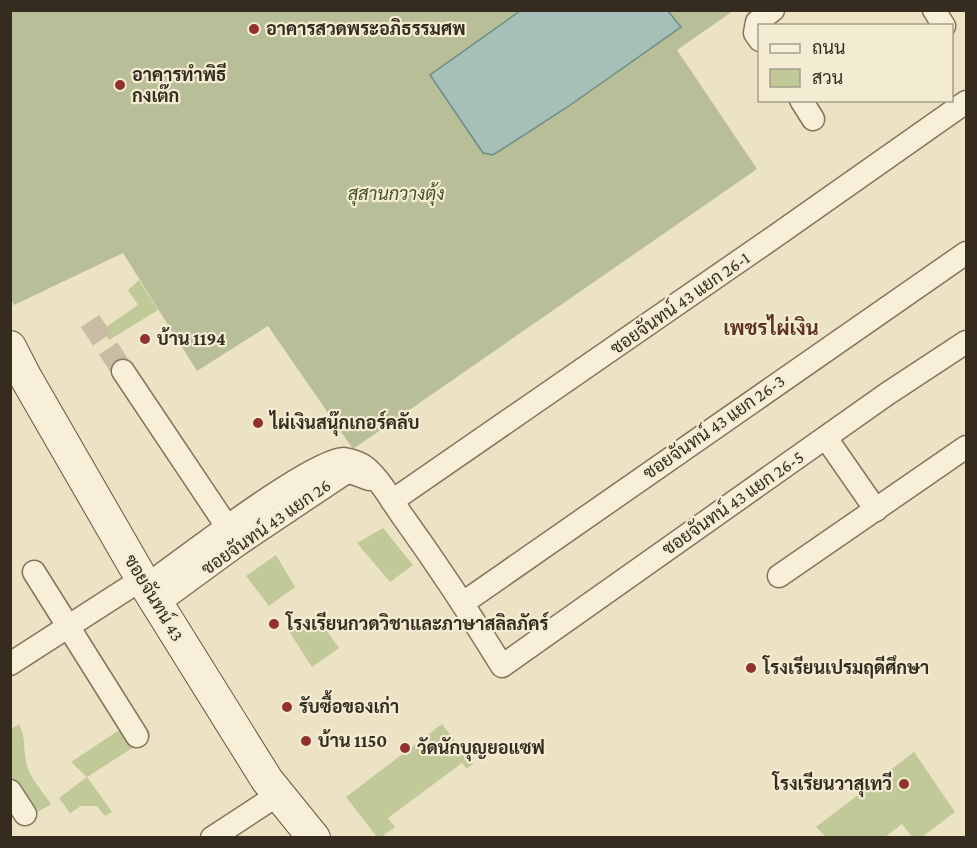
<svg xmlns="http://www.w3.org/2000/svg" width="977" height="848" font-family="'Crimson Pro',Sarabun,serif">
	<style>
		.green { fill: #c1c999 }
		.cemetery { fill: #b8be97 }
		.water { fill: #a6bfb9; stroke: #6d8d86; stroke-width: 1.5 }
		.lines { fill: none; stroke-linecap: round; stroke-linejoin: round }
		.street-tunnel { stroke: #c8bda3; stroke-width: 22; stroke-dasharray: 22 11; stroke-linecap: butt }
		.street-casing { stroke: #85745c; stroke-width: 25 }
		.secondary-casing { stroke: #67553f; stroke-width: 34 }
		.street { stroke: #f7efd7; stroke-width: 22 }
		.secondary { stroke: #f7efd7; stroke-width: 32 }
		.poi-dot { fill: #91322f; stroke: #f3ecd3; stroke-width: 2 }
		.labels { text-anchor: middle; dominant-baseline: central; stroke-width: 4.5; stroke-linejoin: round; paint-order: stroke }
		.poi-label { font-size: 18px; font-weight: bold; fill: #362b1f; stroke: #f3ecd3; text-anchor: start }
		.park-label { font-size: 18px; font-style: italic; fill: #455126; stroke: #f3ecd3 }
		.street-label { font-size: 18px; fill: #362b1f; stroke: #f3ecd3 }
		.neighbourhood-label { font-size: 20px; font-weight: bold; fill: #603121; stroke: #f3ecd3 }
	</style>
	<rect width="100%" height="100%" fill="#ece2c4"/>
	<g class="green">
		<path d="M139 280 158 310 109 340 102 330 138 305 128 290Z"/>
		<path d="M383 528 413 565 390 582 357 543Z"/>
		<path d="M276 555 295 587 269 606 246 576Z"/>
		<path d="M317 617 339 648 312 667 290 633Z"/>
		<path d="M19 724C26 737 23 748 26 762 29 777 42 791 51 804L33 815 11 780V729Z"/>
		<path d="M442 724 473 764 467 769 462 763 388 818 395 827 381 837H377L346 797Z"/>
		<path d="M124 727 137 745 87 777 112 812 105 816 97 806H81L70 813 59 798 87 777 71 762Z"/>
		<path d="M914 752 955 812 922 837H912L902 824 885 837H826L816 827Z"/>
	</g>
	<path class="cemetery" d="M11 11H733L677 50 757 169 353 449 268 326 197 371 123 253 14 305 11 299Z"/>
	<path class="water" d="M520 11H668L681 27 566 108 493 155 483 153 430 75Z"/>
	<g class="lines">
		<path class="street-tunnel" d="M90 321 123 371"/>
		<defs>
			<g id="street">
				<path d="M934 10 944 26"/>
				<path d="M760 40 755 33 757 22 773 10"/>
				<path d="M801 100 813 119"/>
				<path d="M123 371 236 540"/>
				<path d="M826 438 876 510"/>
				<path d="M392 501 774 237 966 102"/>
				<path d="M34 572 137 736"/>
				<path d="M779 576 966 447"/>
				<path d="M146 586C178 563 314 458 344 459 350 460 357 462 362 465 377 474 391 500 401 514 437 564 470 614 502 666L887 394 966 342"/>
				<path d="M463 603 966 253"/>
				<path d="M157 604 239 544 342 475 350 472 369 479"/>
				<path d="M10 664 142 579"/>
				<path d="M10 791 25 814"/>
				<path d="M212 838 279 794"/>
			</g>
			<path id="secondary" d="M10 347 26 378 143 581 267 780 314 838"/>
		</defs>
		<use href="#street" class="street-casing"/>
		<use href="#secondary" class="secondary-casing"/>
		<use href="#street" class="street"/>
		<use href="#secondary" class="secondary"/>
	</g>
	<g class="poi-dot">
		<circle cx="254" cy="29" r="6"/>
		<circle cx="120" cy="85" r="6"/>
		<circle cx="145" cy="339" r="6"/>
		<circle cx="258" cy="423" r="6"/>
		<circle cx="274" cy="624" r="6"/>
		<circle cx="751" cy="668" r="6"/>
		<circle cx="287" cy="707" r="6"/>
		<circle cx="306" cy="741" r="6"/>
		<circle cx="405" cy="748" r="6"/>
		<circle cx="904" cy="784" r="6"/>
	</g>
	<g class="labels">
		<g class="poi-label">
			<text x="266" y="29">อาคารสวดพระอภิธรรมศพ</text>
			<text x="132" y="75">อาคารทำพิธี<tspan x="132" dy="21">กงเต๊ก</tspan></text>
			<text x="157" y="339">บ้าน 1194</text>
			<text x="270" y="423">ไผ่เงินสนุ๊กเกอร์คลับ</text>
			<text x="286" y="624">โรงเรียนกวดวิชาและภาษาสลิลภัคร์</text>
			<text x="763" y="668">โรงเรียนเปรมฤดีศึกษา</text>
			<text x="299" y="707">รับซื้อของเก่า</text>
			<text x="318" y="741">บ้าน 1150</text>
			<text x="417" y="748">วัดนักบุญยอแซฟ</text>
			<text x="892" y="784" text-anchor="end">โรงเรียนวาสุเทวี</text>
		</g>
		<g class="park-label">
			<text x="396" y="194">สุสานกวางตุ้ง</text>
		</g>
		<g class="street-label">
			<text transform="translate(680 303) rotate(-35)">ซอยจันทน์ 43 แยก 26-1</text>
			<text transform="translate(714 427) rotate(-35)">ซอยจันทน์ 43 แยก 26-3</text>
			<text transform="translate(733 503) rotate(-35)">ซอยจันทน์ 43 แยก 26-5</text>
			<text transform="translate(266 527) rotate(-35)">ซอยจันทน์ 43 แยก 26</text>
			<text transform="translate(154 598) rotate(59)">ซอยจันทน์ 43</text>
		</g>
		<g class="neighbourhood-label">
			<text x="771" y="328">เพชรไผ่เงิน</text>
		</g>
	</g>
	<rect width="977" height="848" fill="none" stroke="#362b1f" stroke-width="24"/>
	<rect x="758" y="24" width="195" height="78" fill="#f3ecd3" stroke="#a79f8b" stroke-width="1.5"/>
	<rect x="770" y="44" width="30" height="9" fill="#f7efd7" stroke="#a79f8b" stroke-width="1.5"/>
	<text x="812" y="54" font-size="18" fill="#362b1f">ถนน</text>
	<rect x="770" y="69" width="30" height="18" fill="#c1c999" stroke="#a79f8b" stroke-width="1.5"/>
	<text x="812" y="84" font-size="18" fill="#362b1f">สวน</text>
</svg>
